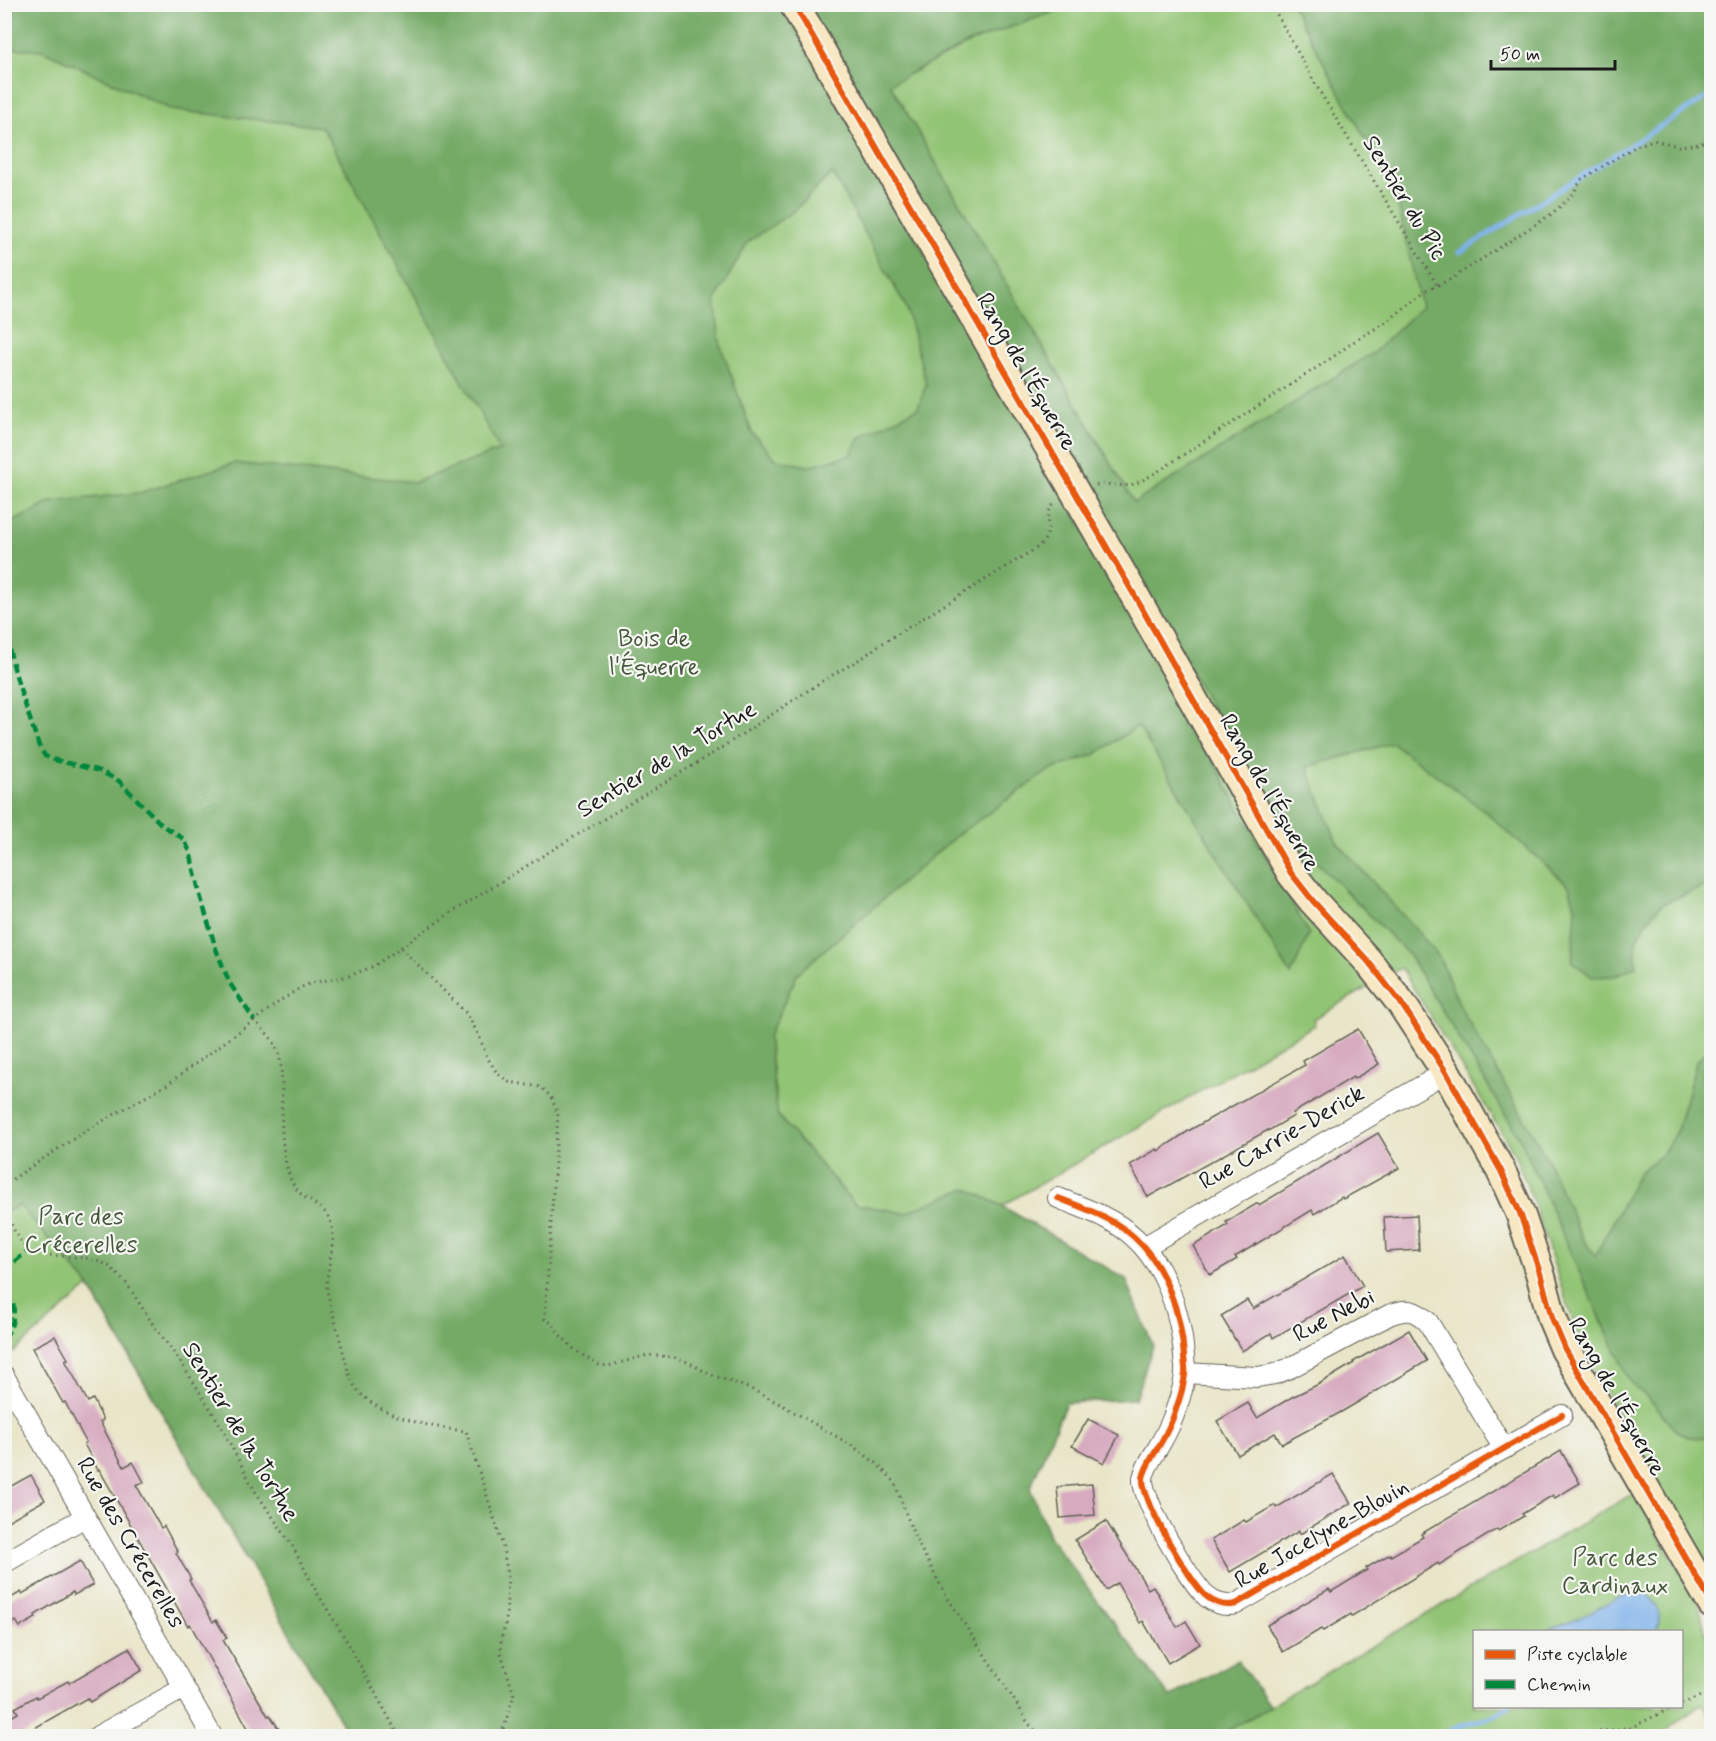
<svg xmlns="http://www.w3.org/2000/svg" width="1716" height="1741" font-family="Mynerve,sans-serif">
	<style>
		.green { fill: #92c475; stroke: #577048; stroke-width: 1.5; fill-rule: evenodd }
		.forest { fill: #75aa66; stroke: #486341; stroke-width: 1.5; fill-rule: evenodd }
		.water { fill: #7cb0ea; stroke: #4c6683; stroke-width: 1.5 }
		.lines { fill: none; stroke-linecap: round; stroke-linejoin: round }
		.stream { stroke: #7cb0ea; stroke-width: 5 }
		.building { fill: #d7aac0 }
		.street-casing { stroke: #646258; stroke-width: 22 }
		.secondary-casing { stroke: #646258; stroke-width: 32 }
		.path { stroke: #646258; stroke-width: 3; stroke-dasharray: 1.5 4.5; stroke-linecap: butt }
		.street { stroke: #fff; stroke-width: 20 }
		.secondary { stroke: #f7e8c3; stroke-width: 28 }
		.quiet { stroke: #00873e; stroke-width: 4.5; stroke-dasharray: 9 4.5; stroke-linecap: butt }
		.cycleway-casing { stroke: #f6f6f2; stroke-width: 10 }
		.cycleway { stroke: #e8590c; stroke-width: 6 }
		.labels { text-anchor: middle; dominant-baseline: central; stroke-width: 4.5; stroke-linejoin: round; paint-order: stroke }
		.street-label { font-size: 24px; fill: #1c1c1c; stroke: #f6f6f2 }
		.park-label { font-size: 24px; fill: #45573b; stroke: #f6f6f2 }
	</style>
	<rect width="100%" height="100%" fill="#f6f6f2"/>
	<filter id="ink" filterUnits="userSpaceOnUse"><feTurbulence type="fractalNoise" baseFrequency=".0167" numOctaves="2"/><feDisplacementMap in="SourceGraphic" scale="12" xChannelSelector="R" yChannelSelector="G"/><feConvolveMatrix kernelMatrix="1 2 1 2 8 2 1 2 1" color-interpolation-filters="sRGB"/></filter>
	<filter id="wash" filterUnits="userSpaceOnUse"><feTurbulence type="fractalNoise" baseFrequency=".008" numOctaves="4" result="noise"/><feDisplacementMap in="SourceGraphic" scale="24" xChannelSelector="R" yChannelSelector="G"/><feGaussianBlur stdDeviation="1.35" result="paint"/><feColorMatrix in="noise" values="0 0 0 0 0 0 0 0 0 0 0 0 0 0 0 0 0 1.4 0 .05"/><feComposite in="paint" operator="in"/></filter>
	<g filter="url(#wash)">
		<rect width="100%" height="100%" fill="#e9e5c8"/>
		<g class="green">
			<path d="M5 5H1711V1586L1580 1343 1533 1201 1513 1151 1401 968 1313 1019 1315 1025 1002 1206 998 1204 349 1736 89 1287 8 1357 5 1352Z"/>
			<path d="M1634 1493 1698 1602 1711 1653V1720L1702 1704 1659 1736H1218ZM1474 1632H1682V1706H1474Z"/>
		</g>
		<g class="forest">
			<path d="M5 5H781L1123 598 1309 934 1291 975 1138 726 1094 755 1050 770 956 836 798 973 768 1037 778 1116 855 1204 905 1213 966 1188 1002 1206 1126 1279 1153 1346 1135 1399 1066 1403 1030 1488 1050 1538 1170 1697 1238 1660 1270 1707 1218 1736H349L89 1286 19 1205 5 1213V526L51 502 139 493 234 463 415 482 500 450 322 127 172 110 42 50 5 48ZM832 173 907 309 926 384 918 408 859 438 851 455 807 466 776 459 752 433 720 344 715 300 748 242 795 210Z"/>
			<path d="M806 5H1072L971 42 890 84 1134 503 1373 353 1421 307 1396 195 1292 5H1711V886L1703 887 1662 904 1647 921 1636 941V966L1615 976 1592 977 1572 961 1576 910 1569 886 1482 809 1392 743 1307 767 1337 842 1424 939 1439 957 1461 1008 1546 1157 1581 1236 1595 1256 1639 1172 1662 1155 1677 1130 1696 1063 1711 1044 1712 1319 1710 1323 1711 1435 1703 1438 1688 1437 1675 1430 1656 1406 1630 1382 1571 1254 1522 1142 1408 954 1289 834 1255 783Z"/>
		</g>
		<path class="water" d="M1643 1591C1658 1602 1662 1613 1657 1631H1545C1556 1627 1566 1624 1577 1619 1597 1610 1620 1593 1643 1591Z"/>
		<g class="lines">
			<g class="stream">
				<path d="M1460 252 1712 94"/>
				<path d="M1443 1736C1462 1720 1491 1722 1509 1706"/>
			</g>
		</g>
		<g id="blocks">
			<g class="building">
				<path d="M1358 1029 1379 1064 1354 1079 1353 1077 1293 1113 1294 1116 1268 1131V1130L1148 1197 1130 1165 1157 1149 1158 1151 1190 1130 1305 1065 1303 1061Z"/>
				<path d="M1378 1133 1399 1168 1343 1199 1342 1197 1314 1214 1312 1210 1235 1257 1237 1259 1210 1275 1193 1246 1228 1225 1226 1222 1258 1203 1259 1205Z"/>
				<path d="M1417 1215 1419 1250 1386 1252 1384 1217Z"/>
				<path d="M1345 1255 1363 1286 1273 1338 1271 1333 1242 1351 1221 1316 1247 1300 1253 1309Z"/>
				<path d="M1409 1330 1427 1361 1343 1411 1282 1444 1275 1433 1238 1455 1217 1421 1248 1403 1257 1418 1292 1397 1319 1384 1354 1363 1353 1362Z"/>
				<path d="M55 1336 68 1359 65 1360 88 1402 93 1399 103 1420 100 1422 124 1467 133 1462 144 1482 136 1485 161 1528 164 1526 178 1552 176 1553 191 1579 189 1580 213 1622 216 1620 227 1638 223 1640 268 1716 270 1715 284 1737H253L190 1624 188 1626 99 1469 98 1470 84 1444 86 1442 65 1402 63 1403 32 1348Z"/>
				<path d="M1088 1419 1119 1435 1104 1463 1072 1446Z"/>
				<path d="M1561 1451 1580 1483 1555 1498 1553 1495 1522 1514 1524 1516 1498 1531 1497 1529 1439 1565 1438 1563 1352 1616 1351 1614 1323 1631 1321 1629 1283 1652 1267 1625 1329 1589 1331 1592 1367 1570 1366 1568 1390 1554 1391 1556 1423 1537 1421 1534Z"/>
				<path d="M1333 1474 1351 1503 1300 1534 1299 1531 1230 1572 1211 1540 1244 1520 1246 1522 1275 1505 1276 1508Z"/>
				<path d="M31 1475 45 1500 4 1523V1490Z"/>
				<path d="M1092 1484 1095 1515 1060 1518 1057 1487Z"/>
				<path d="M1106 1521 1148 1589 1153 1586 1177 1627 1186 1621 1200 1644 1168 1663 1143 1621 1140 1623 1117 1583 1106 1590 1075 1540Z"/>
				<path d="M80 1561 93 1585 74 1595 73 1592 35 1615 36 1618 20 1627 16 1621 4 1629V1602L21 1592 22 1594Z"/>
				<path d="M129 1648 142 1670 90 1702 87 1698 19 1737H4V1721L18 1713 15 1708 36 1696 37 1698 68 1681 69 1683Z"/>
			</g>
		</g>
	</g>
	<g filter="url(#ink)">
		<use href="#blocks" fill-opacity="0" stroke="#646258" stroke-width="1.5"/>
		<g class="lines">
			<defs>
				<g id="street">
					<path d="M1058 1198C1084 1208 1113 1218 1134 1237 1166 1266 1181 1314 1184 1356 1184 1362 1186 1368 1185 1374 1184 1385 1180 1398 1176 1409 1172 1422 1166 1434 1159 1446 1153 1456 1145 1467 1143 1478 1141 1499 1190 1583 1207 1597 1216 1604 1225 1607 1236 1604L1562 1415"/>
					<path d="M1144 1247 1446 1072"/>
					<path d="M1185 1373 1257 1377 1275 1374 1290 1368 1389 1315C1407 1308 1414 1309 1428 1322L1504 1449"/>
					<path d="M4 1376 212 1736"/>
					<path d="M4 1563 85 1517"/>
					<path d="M98 1736 184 1688"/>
				</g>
				<path id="secondary" d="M794 4 1136 598 1291 873 1313 901 1367 960 1401 1003 1446 1072 1501 1171 1520 1213 1540 1273 1552 1318 1565 1349 1712 1604"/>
			</defs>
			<use href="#street" class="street-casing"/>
			<use href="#secondary" class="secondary-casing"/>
			<g class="path">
				<path d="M1271 4 1320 92 1437 285"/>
				<path d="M1096 485C1107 482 1119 487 1130 485 1139 483 1148 477 1157 472L1333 357 1353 342 1388 321 1425 291 1451 279 1550 215 1570 198 1582 179 1636 146 1653 140 1679 146 1700 144 1712 138"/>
				<path d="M401 948 467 1014 478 1034 487 1057 497 1073 509 1082 541 1087 551 1097 558 1114 545 1319 553 1324 560 1335 576 1351 599 1365 608 1366 648 1355 673 1357 690 1363 709 1374 751 1389 780 1404 851 1445 876 1463 894 1481 915 1538 947 1597 1020 1709 1028 1723 1041 1736"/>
				<path d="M254 1020C261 1028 270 1035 275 1045 282 1057 281 1071 282 1085 282 1112 280 1141 287 1167 289 1178 294 1188 302 1195 315 1206 329 1209 332 1227 336 1248 325 1270 327 1291L349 1374C352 1381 355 1389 361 1394 385 1418 433 1428 466 1431L502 1543 508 1575 506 1624 501 1639V1653L514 1695 501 1736"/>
				<path d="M4 1187 5 1184 87 1130 168 1084 283 999 300 988 311 983 349 976 374 966 446 916 557 847 709 756 824 680 865 656 878 646 1022 557C1029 552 1041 547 1045 539 1052 527 1042 516 1055 503"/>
				<path d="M4 1208 15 1232 28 1251 37 1254 86 1258 101 1262 110 1267 127 1284 152 1323 180 1361 218 1421 255 1491 293 1547 316 1591 345 1638 399 1736"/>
				<path d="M5 1278 13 1301"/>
				<path d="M1682 1704 1703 1695 1712 1701"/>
				<path d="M1582 1736 1597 1732 1632 1727 1676 1706"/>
			</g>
			<use href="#street" class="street"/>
			<use href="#secondary" class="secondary"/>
			<g class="quiet">
				<path d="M4 583 7 587 11 607 9 649 18 683 39 746 45 756 55 760 100 771 119 781 163 826 184 839 190 852 200 895 216 949 229 982 254 1020"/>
				<path d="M4 1131 7 1132 4 1184"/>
				<path d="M4 1270 28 1251"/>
				<path d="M4 1338C13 1327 15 1315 13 1301"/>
			</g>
			<defs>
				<g id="cycleway">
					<path d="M794 4 1136 598 1291 873 1313 901 1367 960 1401 1003 1446 1072 1501 1171 1520 1213 1540 1273 1552 1318 1565 1349 1712 1604"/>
					<path d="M1058 1198C1084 1208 1113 1218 1134 1237 1166 1266 1181 1314 1184 1356 1184 1362 1186 1368 1185 1374 1184 1385 1180 1398 1176 1409 1172 1422 1166 1434 1159 1446 1153 1456 1145 1467 1143 1478 1141 1499 1190 1583 1207 1597 1216 1604 1225 1607 1236 1604L1562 1415"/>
				</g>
			</defs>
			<use href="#cycleway" class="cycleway-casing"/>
			<use href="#cycleway" class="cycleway"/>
		</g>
	</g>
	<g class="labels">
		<g class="street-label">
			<text transform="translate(1404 198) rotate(59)">Sentier du Pic</text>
			<text transform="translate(1026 372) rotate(60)">Rang de l'Équerre</text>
			<text transform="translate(667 760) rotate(-31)">Sentier de la Tortue</text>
			<text transform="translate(1269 793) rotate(60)">Rang de l'Équerre</text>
			<text transform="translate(1282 1138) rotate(-30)">Rue Carrie-Derick</text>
			<text transform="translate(1334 1316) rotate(-28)">Rue Nebi</text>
			<text transform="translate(1616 1397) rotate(61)">Rang de l'Équerre</text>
			<text transform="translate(240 1432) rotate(59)">Sentier de la Tortue</text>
			<text transform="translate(1322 1534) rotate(-30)">Rue Jocelyne-Blouin</text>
			<text transform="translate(130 1543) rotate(60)">Rue des Crécerelles</text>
		</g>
		<g class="park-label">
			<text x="654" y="639">Bois de<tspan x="654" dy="28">l'Équerre</tspan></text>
			<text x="81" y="1217">Parc des<tspan x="81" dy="28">Crécerelles</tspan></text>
			<text x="1615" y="1558">Parc des<tspan x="1615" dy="28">Cardinaux</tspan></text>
		</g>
	</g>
	<rect width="1716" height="1741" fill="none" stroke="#f6f6f2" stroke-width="24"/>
	<rect x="1473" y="1630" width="210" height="78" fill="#f6f6f2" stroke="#9f9f9c" stroke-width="1.5"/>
	<rect x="1485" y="1650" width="30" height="9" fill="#e8590c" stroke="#9f9f9c" stroke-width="1.5"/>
	<text x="1527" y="1660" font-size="18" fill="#1c1c1c">Piste cyclable</text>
	<rect x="1485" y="1680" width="30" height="9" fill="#00873e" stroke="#9f9f9c" stroke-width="1.5"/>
	<text x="1527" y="1690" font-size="18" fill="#1c1c1c">Chemin</text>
	<path d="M1491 60v9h124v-9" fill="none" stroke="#1c1c1c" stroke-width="3"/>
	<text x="1500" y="60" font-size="18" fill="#1c1c1c" stroke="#f6f6f2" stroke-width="4.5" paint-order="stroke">50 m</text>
</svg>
